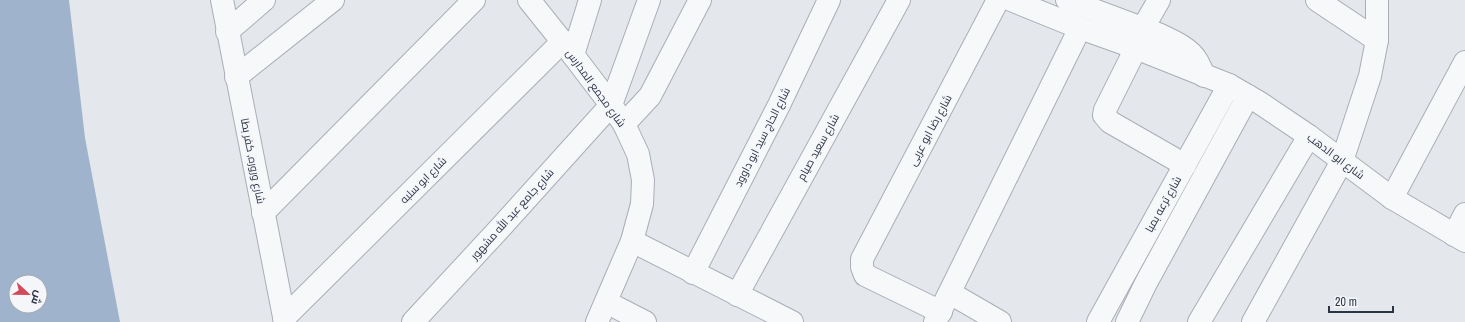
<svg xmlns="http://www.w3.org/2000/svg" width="1465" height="322" font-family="'Archivo Narrow',Cairo,sans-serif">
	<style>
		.water { fill: #9fb4cc; fill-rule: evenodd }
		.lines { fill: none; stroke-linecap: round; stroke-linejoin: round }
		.minor-casing { stroke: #a9aeb7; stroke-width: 24 }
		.tertiary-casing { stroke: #a9aeb7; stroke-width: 24 }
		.minor { stroke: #f7f8fa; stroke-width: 22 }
		.tertiary { stroke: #f7f8fa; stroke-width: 22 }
		.labels { text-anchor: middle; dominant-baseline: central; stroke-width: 3; stroke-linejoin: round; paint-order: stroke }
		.street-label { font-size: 11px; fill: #2b3445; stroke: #f4f6f9 }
	</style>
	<rect width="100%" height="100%" fill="#e4e7ec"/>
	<path class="water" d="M0 0H69L85 138 120 322H0ZM16 282H40V306H16Z"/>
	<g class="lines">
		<defs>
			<g id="minor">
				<path d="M529 0 573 55 611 105 624 124 638 154 643 180 642 204 632 241 597 322"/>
				<path d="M1011 0 1080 28 1136 48 1229 85 1260 103 1309 136 1392 198 1465 241"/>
				<path d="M1067 0 1158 34C1171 40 1190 48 1197 61 1200 66 1202 71 1204 76"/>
				<path d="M1317 0 1377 40"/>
				<path d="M1143 28 1159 0"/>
				<path d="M227 32 264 0"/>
				<path d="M1136 48 1105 110 1104 115 1110 122 1185 165"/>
				<path d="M573 55 590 0"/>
				<path d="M236 77 333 0"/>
				<path d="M624 124 650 96 700 0"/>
				<path d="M1392 198 1465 62"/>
				<path d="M263 213 474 0"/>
				<path d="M1454 235 1465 214"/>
				<path d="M632 241 792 322"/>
				<path d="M693 273 779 105 829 0"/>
				<path d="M950 293 1000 322"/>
				<path d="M737 295 899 0"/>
				<path d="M606 302 645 322"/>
				<path d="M941 312 865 275 862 267V259L998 0"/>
				<path d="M284 318 563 41"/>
				<path d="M413 322 501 227 611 105 649 0"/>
				<path d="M935 322 1080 28"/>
				<path d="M1098 322 1229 85"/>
				<path d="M1127 322 1146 283 1248 96"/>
				<path d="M1199 322 1309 136"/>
				<path d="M1253 322 1342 161 1370 76 1377 40V0"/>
			</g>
			<path id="tertiary" d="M222 0 285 322"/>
		</defs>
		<use href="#minor" class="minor-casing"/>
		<use href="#tertiary" class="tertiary-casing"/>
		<use href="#minor" class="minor"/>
		<use href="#tertiary" class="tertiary"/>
	</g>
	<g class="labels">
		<g class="street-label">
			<text transform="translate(596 88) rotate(54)">شارع مجمع المدارس</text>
			<text transform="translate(930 130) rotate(-62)">شارع رضا ابو عربى</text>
			<text transform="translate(762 137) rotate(-63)">شارع الحاج سيد ابو داوود</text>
			<text transform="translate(818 147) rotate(-61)">شارع سعيد صيام</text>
			<text transform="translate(1336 156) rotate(37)">شارع ابو الدهب</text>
			<text transform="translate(253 161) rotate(79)">شارع وروره, كفر بطا</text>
			<text transform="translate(423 180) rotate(-45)">شارع ابو سلبه</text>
			<text transform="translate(1163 204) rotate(-61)">شارع ترعه بمبا</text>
			<text transform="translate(512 214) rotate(-48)">شارع جامع عبد الله مشهور</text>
		</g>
	</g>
	<g transform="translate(28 294) rotate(112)"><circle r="19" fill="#f4f6f9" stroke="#a4a8b1"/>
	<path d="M0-3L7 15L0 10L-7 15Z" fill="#d1495b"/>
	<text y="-6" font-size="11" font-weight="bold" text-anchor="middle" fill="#2b3445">ش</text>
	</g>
	<path d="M1329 306v6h64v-6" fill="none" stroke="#2b3445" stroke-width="2"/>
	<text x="1335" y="306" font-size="12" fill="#2b3445" stroke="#f4f6f9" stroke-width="3" paint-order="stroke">20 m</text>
</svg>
